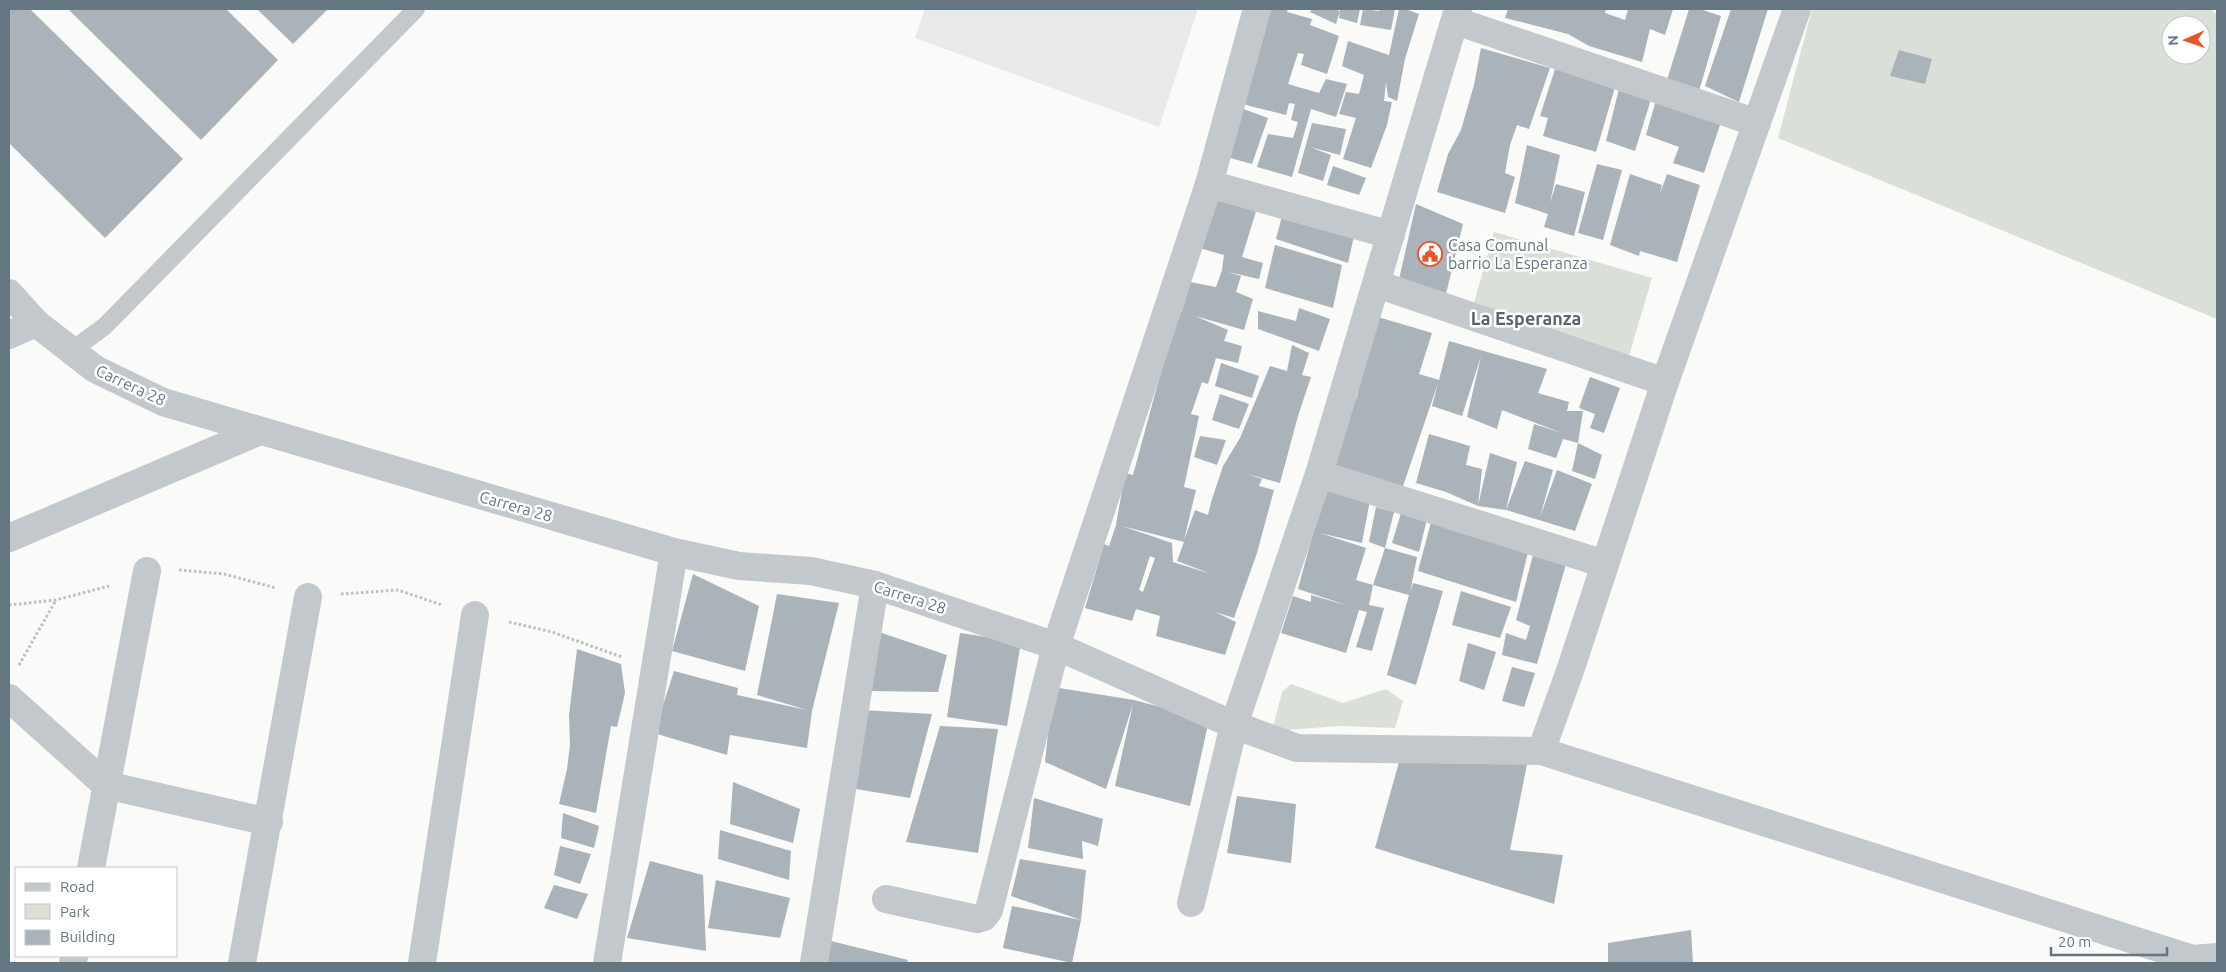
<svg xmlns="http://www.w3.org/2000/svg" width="2226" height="972" font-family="Ubuntu,sans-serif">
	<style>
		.built { fill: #e8e9e9 }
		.green { fill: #dadfd7; fill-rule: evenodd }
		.building { fill: #aab3b9; fill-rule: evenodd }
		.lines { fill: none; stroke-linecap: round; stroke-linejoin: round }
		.path { stroke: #bbbfc2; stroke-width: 3; stroke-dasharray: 2.5 2.5; stroke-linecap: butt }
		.lane { stroke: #c3c8cc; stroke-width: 18 }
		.street { stroke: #c3c8cc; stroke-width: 28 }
		.labels { text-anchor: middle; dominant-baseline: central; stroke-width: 5; stroke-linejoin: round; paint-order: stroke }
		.poi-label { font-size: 16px; fill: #657683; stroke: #fff; text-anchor: start }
		.street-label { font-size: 16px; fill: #657683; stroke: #fff }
		.neighbourhood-label { font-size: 18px; font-weight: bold; fill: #57646e; stroke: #fff }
	</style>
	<rect width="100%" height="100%" fill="#fafaf8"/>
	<path class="built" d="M925 9H1198L1159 127 915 38Z"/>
	<g class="green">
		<path d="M1812 9H2211L2217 15V319L1778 138ZM2171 25H2201V55H2171Z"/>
		<path d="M1494 232 1652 278 1628 359 1471 313Z"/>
		<path d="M1291 684 1343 703 1386 689 1403 701 1395 728 1340 726 1272 731 1282 692Z"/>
	</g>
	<g class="building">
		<path d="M9 9H30L183 159 105 238 9 143Z"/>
		<path d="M68 9H226L278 60 201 140Z"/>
		<path d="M257 9H328L293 44Z"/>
		<path d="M1269 9H1288L1287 12 1312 19 1310 25 1339 36 1327 74 1301 65 1304 54 1298 53 1288 84 1319 93 1326 79 1347 84 1336 117 1311 109 1292 177 1257 167 1268 134 1293 138 1298 122 1291 120 1295 104 1289 103 1286 115 1242 104Z"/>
		<path d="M1312 9H1334L1340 11V9H1360L1357 23 1339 18 1340 11 1336 24 1310 12Z"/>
		<path d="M1363 9 1379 11 1380 9H1395L1391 30 1360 25Z"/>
		<path d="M1399 9H1405L1419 14 1405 59 1397 101 1388 97 1386 82 1384 101 1392 102 1387 125 1371 168 1343 159 1356 118 1339 114 1346 92 1359 94 1364 75 1342 66 1348 41 1389 55Z"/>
		<path d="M1508 9H1606L1605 13 1625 20 1628 9H1673L1665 35 1650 29 1642 62 1589 46 1568 34 1505 18Z"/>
		<path d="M1689 9H1700L1721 16 1699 91 1667 80Z"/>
		<path d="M1731 9H1768L1739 102 1705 86Z"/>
		<path d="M1481 48 1550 68 1529 129 1517 125 1510 145 1505 173 1515 177 1505 213 1437 192 1448 154 1461 130 1474 85Z"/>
		<path d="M1899 50 1932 59 1925 84 1890 76Z"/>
		<path d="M1555 69 1581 74 1616 84 1596 152 1543 136 1548 118 1540 116Z"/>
		<path d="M1620 85 1652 96 1635 151 1606 141Z"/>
		<path d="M1656 100 1721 122 1704 173 1673 163 1679 147 1646 135Z"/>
		<path d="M1238 107 1268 118 1252 164 1223 156Z"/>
		<path d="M1312 123 1346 129 1340 155 1310 147 1331 155 1323 181 1298 173Z"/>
		<path d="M1527 145 1560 155 1550 203 1556 184 1585 192 1574 236 1544 227 1548 214 1515 203Z"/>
		<path d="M1597 164 1622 170 1603 240 1578 233Z"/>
		<path d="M1333 166 1366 178 1359 195 1327 185Z"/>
		<path d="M1630 174 1662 185 1660 194 1667 174 1700 185 1677 262 1640 251 1639 256 1610 245Z"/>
		<path d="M1208 193 1257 208 1242 257 1263 263 1259 279 1228 272 1241 276 1236 292 1253 299 1244 330 1195 316 1228 330 1224 341 1242 346 1238 363 1216 358 1208 384 1202 382 1191 414 1199 416 1184 487 1196 490 1184 540 1195 510 1208 515 1212 499 1223 466 1240 438 1270 366 1287 371 1292 345 1309 353 1302 375 1311 377 1298 416 1280 483 1247 474 1262 479 1259 486 1274 490 1257 553 1234 618 1215 612 1236 622 1225 655 1156 636 1160 616 1136 609 1132 621 1085 608 1104 544 1109 546 1116 525 1125 473 1133 475 1178 309 1182 311 1190 282 1216 287 1222 270 1224 255 1192 246ZM1122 526 1184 542 1177 561 1211 574 1173 562 1172 543ZM1150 556 1155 558 1143 592 1139 590Z"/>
		<path d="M1416 204 1463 224 1445 298 1398 284Z"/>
		<path d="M1283 212 1354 236 1348 263 1276 239Z"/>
		<path d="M1275 245 1342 265 1333 308 1265 288Z"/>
		<path d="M1299 308 1330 319 1319 351 1258 329V311L1296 321Z"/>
		<path d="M1378 317 1432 333 1419 374 1439 380 1449 341 1547 369 1538 393 1569 402 1567 411H1583L1578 443 1563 439 1556 458 1528 449 1534 424 1562 433 1502 410 1497 429 1467 417 1481 356 1462 416 1432 406 1438 383 1401 492 1331 467 1341 430 1357 397 1365 358Z"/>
		<path d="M1221 363 1259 376 1252 398 1215 386Z"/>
		<path d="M1590 377 1620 388 1604 433 1590 428 1595 414 1579 408Z"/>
		<path d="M1220 394 1249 404 1239 429 1212 420Z"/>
		<path d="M1429 434 1470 446 1466 465 1482 469 1478 506 1490 453 1517 462 1506 510 1525 461 1553 470 1540 517 1557 470 1592 484 1575 531 1506 510 1478 506 1446 492 1416 483Z"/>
		<path d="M1200 436 1226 440 1217 465 1194 457Z"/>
		<path d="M1578 443 1602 455 1595 479 1572 471Z"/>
		<path d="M1325 488 1370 500 1362 543 1320 533 1366 548 1356 580 1373 585 1369 605 1384 608 1372 651 1356 647 1367 612 1359 610 1346 653 1281 633 1293 596 1311 602V595L1349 606 1298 589Z"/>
		<path d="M1376 507 1394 512 1385 548 1417 557 1410 593 1413 583 1443 591 1416 685 1387 675 1409 595 1373 585 1385 548 1369 542Z"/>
		<path d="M1401 513 1427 519 1419 552 1392 543Z"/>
		<path d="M1431 522 1529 548 1516 602 1418 571Z"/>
		<path d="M1534 551 1567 561 1537 664 1502 655 1506 633 1526 640 1530 626 1516 620Z"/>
		<path d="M693 574 759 606 745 671 672 651Z"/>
		<path d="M1461 591 1511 607 1500 638 1452 625Z"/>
		<path d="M777 594 839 603 812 711 807 748 730 735 727 755 654 733 674 671 738 688 737 695 807 710 757 695Z"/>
		<path d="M876 631 947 655 938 692 870 691Z"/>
		<path d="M960 633 1021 642 1007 726 947 717Z"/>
		<path d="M1468 643 1496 652 1484 690 1459 681Z"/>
		<path d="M577 649 621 664 625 693 617 727 611 726 596 813 559 804 567 769 570 745 569 715Z"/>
		<path d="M1512 667 1535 673 1524 707 1502 701Z"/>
		<path d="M1053 687 1134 700 1209 720 1190 806 1115 786 1133 704 1106 789 1045 762Z"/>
		<path d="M862 710 932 714 910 798 856 789Z"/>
		<path d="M940 726 998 729 978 853 906 842Z"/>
		<path d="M1399 762 1527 764 1510 850 1563 855 1554 904 1375 848Z"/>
		<path d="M733 782 800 809 793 843 730 824Z"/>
		<path d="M1237 796 1296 804 1291 863 1227 853Z"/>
		<path d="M1034 798 1103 819 1098 846 1082 841 1083 859 1028 848Z"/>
		<path d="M563 813 599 826 594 848 561 838Z"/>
		<path d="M720 830 791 851 789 880 718 859Z"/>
		<path d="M560 846 591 854 580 884 554 875Z"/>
		<path d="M1020 859 1086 870 1081 920 1011 896Z"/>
		<path d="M650 861 703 875 706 951 627 938Z"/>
		<path d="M716 880 790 898 780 938 708 928Z"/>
		<path d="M554 885 588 894 577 919 544 908Z"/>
		<path d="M1012 906 1081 920 1072 963 1003 948Z"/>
		<path d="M1691 930 1693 963H1608V943Z"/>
		<path d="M823 939 908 960 907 963H822Z"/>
	</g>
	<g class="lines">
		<g class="path">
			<path d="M179 570 224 574 276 588"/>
			<path d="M341 594 398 590 442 605"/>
			<path d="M9 605 56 600 109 586"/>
			<path d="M509 622 552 632 622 657"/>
			<path d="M19 665 56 600"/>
		</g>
		<path class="lane" d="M71 351 105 326 416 9"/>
		<g class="street">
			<path d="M1456 21 1757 123"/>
			<path d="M1209 184 1391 235"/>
			<path d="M1377 284 1665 382"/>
			<path d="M9 293 36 323 95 369 163 402 674 552 739 566 811 571 875 585 1056 646 1234 725 1297 748 1541 751 2193 959 2217 957"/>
			<path d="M9 335 36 323"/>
			<path d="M1319 474 1605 564"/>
			<path d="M9 538 260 431"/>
			<path d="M9 698 106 785 269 822"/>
			<path d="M1541 751 1570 671 1665 382 1797 9"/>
			<path d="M91 868 147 571"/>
			<path d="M886 899 977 919 984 917 989 910 1056 646 1209 184 1257 9"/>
			<path d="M1191 903 1234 725 1319 474 1458 9"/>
			<path d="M73 963 74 956"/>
			<path d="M242 963 308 597"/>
			<path d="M422 963 475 615"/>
			<path d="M607 963 674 552"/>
			<path d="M814 963 875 585"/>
		</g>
	</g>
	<defs>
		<symbol id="civic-ring" viewBox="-11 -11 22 22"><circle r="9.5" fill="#fff" stroke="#e4572e" stroke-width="1.5"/><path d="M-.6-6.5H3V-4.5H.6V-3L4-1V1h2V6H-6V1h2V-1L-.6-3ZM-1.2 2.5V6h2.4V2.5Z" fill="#e4572e"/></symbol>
	</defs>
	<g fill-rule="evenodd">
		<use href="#civic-ring" x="1416" y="240" width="28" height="28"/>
	</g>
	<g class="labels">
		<g class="poi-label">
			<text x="1448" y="245">Casa Comunal<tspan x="1448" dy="18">barrio La Esperanza</tspan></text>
		</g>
		<g class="street-label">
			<text transform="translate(131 385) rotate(25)">Carrera 28</text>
			<text transform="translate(516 506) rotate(16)">Carrera 28</text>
			<text transform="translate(910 597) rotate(18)">Carrera 28</text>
		</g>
		<g class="neighbourhood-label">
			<text x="1526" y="318">La Esperanza</text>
		</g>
	</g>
	<rect width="2226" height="972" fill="none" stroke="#657683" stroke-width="20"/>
	<rect x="15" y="867" width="162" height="90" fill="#ffffff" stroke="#c1c8cd"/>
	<rect x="25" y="883" width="25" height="8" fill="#c3c8cc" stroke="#c1c8cd"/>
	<text x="60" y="892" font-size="15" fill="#657683">Road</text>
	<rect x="25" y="904" width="25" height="15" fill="#dadfd7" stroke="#c1c8cd"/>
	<text x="60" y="917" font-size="15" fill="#657683">Park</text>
	<rect x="25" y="930" width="25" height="15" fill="#aab3b9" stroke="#c1c8cd"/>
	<text x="60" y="942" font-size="15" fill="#657683">Building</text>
	<g transform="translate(2186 40) rotate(268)"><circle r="24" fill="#ffffff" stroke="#c1c8cd"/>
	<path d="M0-4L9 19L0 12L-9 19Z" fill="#e4572e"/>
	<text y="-8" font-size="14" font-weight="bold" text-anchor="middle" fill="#657683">N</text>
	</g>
	<path d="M2051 947v8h116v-8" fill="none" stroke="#657683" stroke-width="2.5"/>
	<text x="2058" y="947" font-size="15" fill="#657683" stroke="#ffffff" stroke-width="4" paint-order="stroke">20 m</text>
</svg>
